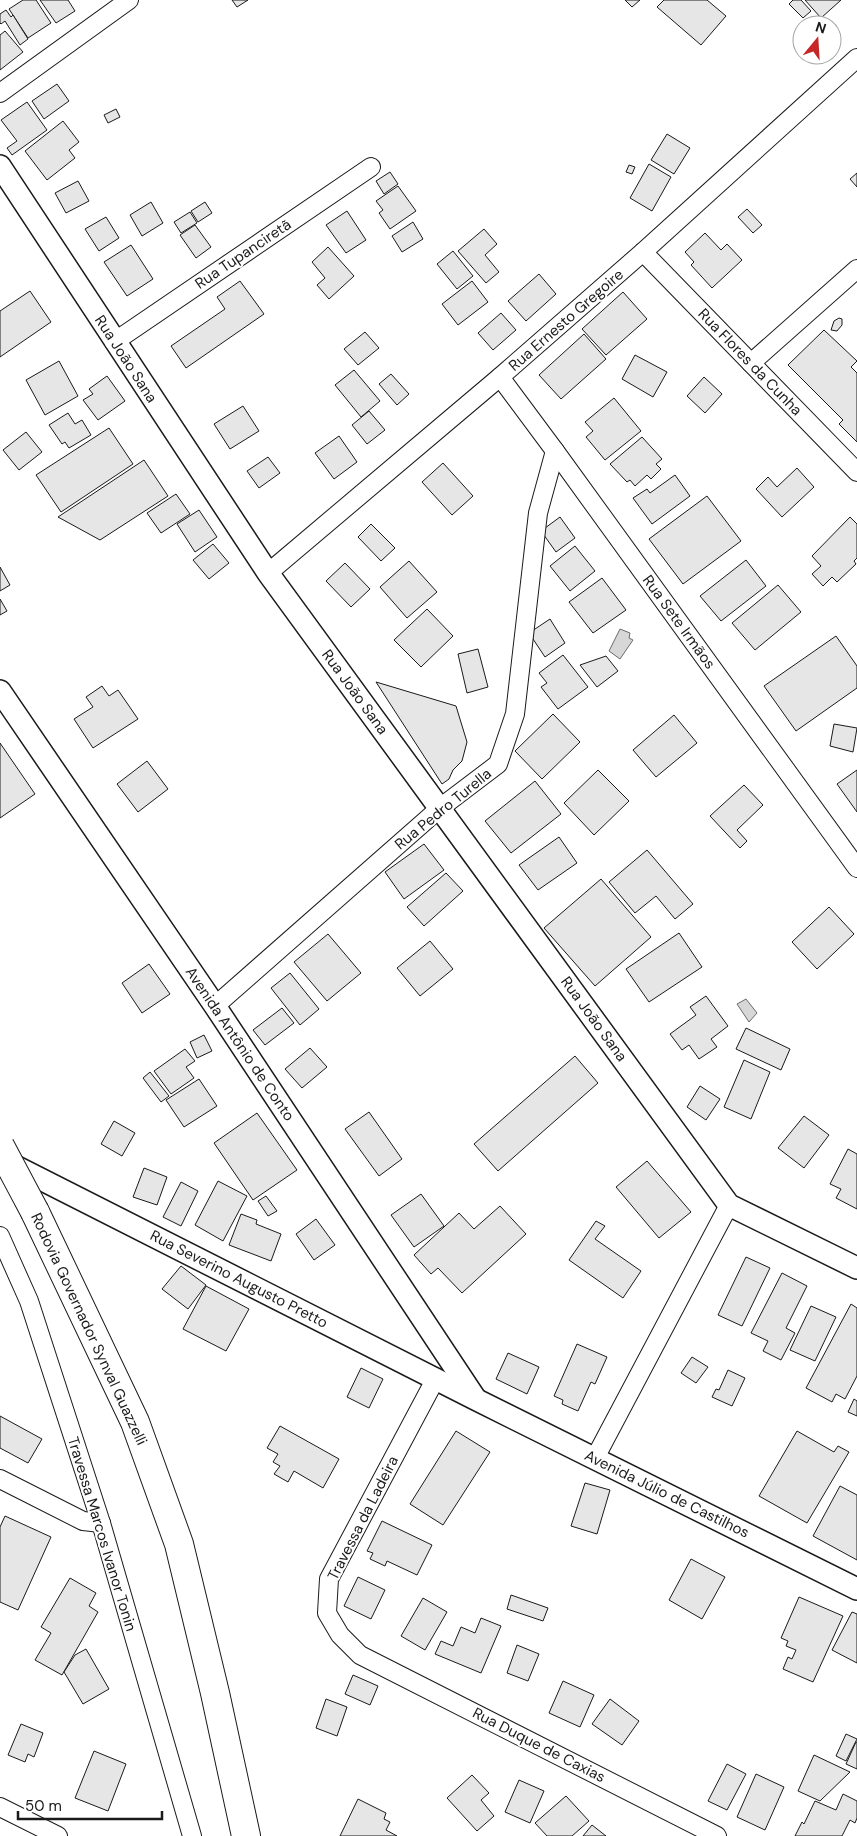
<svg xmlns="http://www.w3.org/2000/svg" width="857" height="1836" font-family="'DM Sans',sans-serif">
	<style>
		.water { fill: #d7d7d7; stroke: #6a6a6a }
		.building { fill: #e6e6e6; stroke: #1a1a1a }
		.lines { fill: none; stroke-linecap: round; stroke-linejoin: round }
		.minor-casing { stroke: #1a1a1a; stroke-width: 20 }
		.tertiary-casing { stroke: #1a1a1a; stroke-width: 24 }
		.primary-casing { stroke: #1a1a1a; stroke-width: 30 }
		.minor { stroke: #fff; stroke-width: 18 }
		.tertiary { stroke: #fff; stroke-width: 21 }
		.primary { stroke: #fff; stroke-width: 28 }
		.primary-bridge-casing { stroke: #1a1a1a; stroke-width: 30; stroke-linecap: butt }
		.primary-bridge { stroke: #fff; stroke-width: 28 }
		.labels { text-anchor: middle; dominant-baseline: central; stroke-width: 4; stroke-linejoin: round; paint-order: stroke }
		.street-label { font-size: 15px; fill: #1a1a1a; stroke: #fff }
	</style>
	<rect width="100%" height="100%" fill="#fff"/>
	<g class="water">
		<path d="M620 629 630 633 629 638 633 640 620 659 609 651Z"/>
		<path d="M746 999 757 1013 749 1022 737 1004Z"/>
	</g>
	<g class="building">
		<path d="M23 0H36L51 23 28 38 9 9Z"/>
		<path d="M40 0H68L75 11 56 23Z"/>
		<path d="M232 0H248L237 7Z"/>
		<path d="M625 0H640L632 7Z"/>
		<path d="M664 0H707L726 16 701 45 657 7Z"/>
		<path d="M793 0H801L811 11 803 18 789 4Z"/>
		<path d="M805 0H841L821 18Z"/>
		<path d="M6 10 11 17 13 15 28 39 20 45 5 21 1 24 0 23V14Z"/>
		<path d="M5 31 23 52 0 70V35Z"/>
		<path d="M57 84 69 101 44 119 32 101Z"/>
		<path d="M27 102 47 130 12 155 7 148 17 141 1 120Z"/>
		<path d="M116 109 120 117 108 123 104 115Z"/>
		<path d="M63 121 79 142 69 150 75 158 47 180 25 151Z"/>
		<path d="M667 134 690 148 674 174 651 160Z"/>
		<path d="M649 164 671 177 652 211 630 198Z"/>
		<path d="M629 165 635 167 632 174 626 172Z"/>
		<path d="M390 172 398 184 384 194 376 181Z"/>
		<path d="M857 173V187L850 179Z"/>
		<path d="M78 181 89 201 66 213 55 193Z"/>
		<path d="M398 186 416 211 390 229 379 213 383 210 376 201Z"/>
		<path d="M151 202 163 223 142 236 130 215Z"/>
		<path d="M205 202 212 213 198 222 191 211Z"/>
		<path d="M747 209 762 225 753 233 738 217Z"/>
		<path d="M347 211 366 240 346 253 326 225Z"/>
		<path d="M190 212 197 223 181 233 174 222Z"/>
		<path d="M106 217 119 238 99 251 85 229Z"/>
		<path d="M413 222 423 239 402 252 392 236Z"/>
		<path d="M195 225 211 247 196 258 180 235Z"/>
		<path d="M484 229 497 244 485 255 499 272 486 283 458 251Z"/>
		<path d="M705 233 721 250 727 244 742 260 712 288 691 265 694 262 685 252Z"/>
		<path d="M131 245 153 279 127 296 104 262Z"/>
		<path d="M328 247 354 276 329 299 317 285 325 278 312 262Z"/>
		<path d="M453 251 473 276 457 289 437 264Z"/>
		<path d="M539 274 556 294 526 321 508 301Z"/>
		<path d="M240 281 264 314 186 368 171 346 225 309 217 297Z"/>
		<path d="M472 281 488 302 458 325 442 304Z"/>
		<path d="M30 291 51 322 0 357V311Z"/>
		<path d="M623 292 647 319 606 355 582 329Z"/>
		<path d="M501 313 516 330 493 350 478 333Z"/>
		<path d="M839 318 842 319V325L837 331 831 330 834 321Z"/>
		<path d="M824 330 857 361 851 367 857 373V442L839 424 843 420 788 365Z"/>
		<path d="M365 332 379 348 358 365 344 349Z"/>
		<path d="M584 334 606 359 561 399 539 375Z"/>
		<path d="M635 355 667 372 653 397 622 379Z"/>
		<path d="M59 361 78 396 45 415 26 380Z"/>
		<path d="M354 370 380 401 361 417 335 385Z"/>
		<path d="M391 374 409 394 397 405 379 384Z"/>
		<path d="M107 376 125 401 98 420 83 400 93 394 89 389Z"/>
		<path d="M704 377 722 394 705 413 687 396Z"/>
		<path d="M614 398 641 431 605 460 586 437 593 431 585 422Z"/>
		<path d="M243 406 259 431 230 449 214 424Z"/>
		<path d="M369 411 385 430 367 444 352 425Z"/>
		<path d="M68 413 75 424 82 420 91 435 69 448 65 442 62 444 49 425Z"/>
		<path d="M109 428 133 464 61 512 36 475Z"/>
		<path d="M26 432 42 452 19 470 3 450Z"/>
		<path d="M339 436 357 462 334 479 315 453Z"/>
		<path d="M642 437 662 459 656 464 661 469 651 479 647 475 635 486 630 480 627 482 610 464Z"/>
		<path d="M268 457 280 473 259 488 247 471Z"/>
		<path d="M144 460 168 496 100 540 58 517Z"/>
		<path d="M443 463 473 496 452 515 422 482Z"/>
		<path d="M797 468 814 487 782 517 756 489 768 477 777 487Z"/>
		<path d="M675 475 690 496 652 524 633 498 647 489 650 493Z"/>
		<path d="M176 494 190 514 161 533 147 513Z"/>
		<path d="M707 496 741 541 683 584 649 539Z"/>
		<path d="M199 510 217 537 195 552 177 524Z"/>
		<path d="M560 517 575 538 556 552 541 531Z"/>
		<path d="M850 517 857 524V558L854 561 856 564 837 582 832 577 823 586 812 574 821 566 812 556Z"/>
		<path d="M371 524 395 548 381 561 358 537Z"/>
		<path d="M213 544 229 563 209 579 193 560Z"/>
		<path d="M575 546 595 571 570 591 550 566Z"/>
		<path d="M746 560 766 586 721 621 700 596Z"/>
		<path d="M409 561 437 592 407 618 380 587Z"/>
		<path d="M345 563 370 589 351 607 326 581Z"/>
		<path d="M0 567 10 585 0 591Z"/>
		<path d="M602 578 626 610 593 633 569 602Z"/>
		<path d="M778 585 801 612 755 650 732 623Z"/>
		<path d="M0 599 7 611 0 615Z"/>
		<path d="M427 609 453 636 421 667 394 640Z"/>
		<path d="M550 619 565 643 545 657 529 633Z"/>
		<path d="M836 636 857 666V688L796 731 764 686Z"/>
		<path d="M478 649 488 687 467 693 458 654Z"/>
		<path d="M563 655 588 687 558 709 541 687 547 683 539 673Z"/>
		<path d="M606 656 618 671 597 687 580 665Z"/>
		<path d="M376 682 456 706 467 742 462 761 453 770 449 779 442 784Z"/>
		<path d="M102 686 109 696 118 690 138 719 93 748 74 719 93 707 86 697Z"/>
		<path d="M553 714 580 742 542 779 515 751Z"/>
		<path d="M674 715 697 743 656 777 633 750Z"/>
		<path d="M834 724 857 728 853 752 830 746Z"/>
		<path d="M0 743 35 794 0 818Z"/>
		<path d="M147 761 168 789 138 812 117 784Z"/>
		<path d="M598 770 629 801 594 835 564 803Z"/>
		<path d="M857 770V812L837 784Z"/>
		<path d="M535 781 561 814 511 853 485 821Z"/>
		<path d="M744 785 763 805 737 830 747 841 740 848 710 816Z"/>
		<path d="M559 837 577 863 538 890 519 865Z"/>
		<path d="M424 844 444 870 404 899 385 872Z"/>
		<path d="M647 850 693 904 675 919 656 896 635 913 609 882Z"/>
		<path d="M446 873 463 891 424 926 407 907Z"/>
		<path d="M601 879 651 937 595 986 544 928Z"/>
		<path d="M829 907 854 934 817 969 792 942Z"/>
		<path d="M679 933 702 967 649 1002 626 969Z"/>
		<path d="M328 934 361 973 327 1001 294 962Z"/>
		<path d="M430 941 453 969 420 996 397 968Z"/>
		<path d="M149 964 170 994 142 1013 122 983Z"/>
		<path d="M290 973 319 1009 300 1025 271 988Z"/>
		<path d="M706 996 728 1026 711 1039 717 1047 699 1059 689 1045 682 1050 670 1034 696 1015 690 1007Z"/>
		<path d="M282 1008 294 1023 265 1045 253 1030Z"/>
		<path d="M746 1028 790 1049 781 1070 736 1049Z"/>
		<path d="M204 1035 212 1051 197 1058 190 1042Z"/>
		<path d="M310 1048 327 1067 302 1088 285 1069Z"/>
		<path d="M185 1049 195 1061 186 1067 194 1078 171 1094 154 1071Z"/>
		<path d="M575 1056 598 1083 498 1171 474 1144Z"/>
		<path d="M744 1060 770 1072 751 1119 724 1107Z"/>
		<path d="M150 1072 169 1096 161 1102 143 1078Z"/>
		<path d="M199 1079 217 1106 184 1127 166 1100Z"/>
		<path d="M700 1086 720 1099 706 1120 687 1107Z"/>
		<path d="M369 1112 402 1159 379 1176 345 1129Z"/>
		<path d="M257 1113 297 1170 253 1200 214 1143Z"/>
		<path d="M804 1116 829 1135 804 1168 778 1148Z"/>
		<path d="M114 1121 135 1133 122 1156 101 1144Z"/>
		<path d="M848 1149 857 1154V1209L836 1198 841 1189 830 1184Z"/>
		<path d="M647 1161 691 1212 659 1238 616 1187Z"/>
		<path d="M144 1168 167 1177 157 1205 133 1197Z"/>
		<path d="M218 1181 247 1196 223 1241 195 1225Z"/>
		<path d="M181 1182 198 1191 181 1226 163 1217Z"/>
		<path d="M421 1194 444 1226 414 1247 391 1215Z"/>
		<path d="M266 1196 277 1211 268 1216 258 1201Z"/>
		<path d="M500 1206 526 1234 462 1293 438 1268 431 1274 414 1255 459 1213 474 1229Z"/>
		<path d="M241 1214 257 1220 256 1224 281 1234 271 1261 229 1245Z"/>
		<path d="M316 1219 335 1245 314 1260 296 1234Z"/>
		<path d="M596 1221 605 1226 595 1239 641 1271 623 1298 569 1260Z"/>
		<path d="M746 1257 770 1268 742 1326 718 1315Z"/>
		<path d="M181 1266 206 1285 188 1309 162 1289Z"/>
		<path d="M782 1273 807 1286 786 1328 795 1333 781 1360 763 1351 768 1341 751 1333Z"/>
		<path d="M206 1286 249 1309 226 1351 183 1329Z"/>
		<path d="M851 1304 857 1308V1376L845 1399 836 1394 832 1402 806 1388Z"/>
		<path d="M811 1306 836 1317 815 1361 790 1350Z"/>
		<path d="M577 1344 607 1357 595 1384 591 1382 578 1411 562 1404 563 1400 554 1396Z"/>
		<path d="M508 1353 539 1367 527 1394 496 1379Z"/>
		<path d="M692 1357 708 1367 696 1383 681 1373Z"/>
		<path d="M361 1368 383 1379 369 1408 347 1397Z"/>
		<path d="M728 1370 745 1378 732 1406 712 1397 716 1389 719 1390Z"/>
		<path d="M854 1399 857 1401V1416L848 1412Z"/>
		<path d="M0 1416 42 1439 28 1463 0 1448Z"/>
		<path d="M280 1426 339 1459 323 1488 294 1471 288 1482 274 1474 280 1466 273 1462 278 1454 267 1448Z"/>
		<path d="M456 1431 490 1452 443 1525 410 1504Z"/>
		<path d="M797 1431 834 1452 838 1446 849 1452 807 1523 759 1496Z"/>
		<path d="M585 1483 610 1490 597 1534 571 1526Z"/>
		<path d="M840 1486 857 1495V1560L813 1536Z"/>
		<path d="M5 1516 51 1537 18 1610 0 1602V1527Z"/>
		<path d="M382 1521 432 1545 417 1575 387 1561 385 1566 370 1559 373 1553 367 1551Z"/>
		<path d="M691 1559 725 1577 702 1619 669 1600Z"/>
		<path d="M358 1577 385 1590 371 1619 344 1606Z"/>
		<path d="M70 1578 96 1593 89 1606 98 1612 62 1675 35 1660 51 1633 41 1627Z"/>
		<path d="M511 1595 548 1608 543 1621 507 1609Z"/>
		<path d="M799 1597 843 1616 813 1682 783 1669 788 1657 792 1659 796 1650 786 1646 788 1641 781 1638Z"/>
		<path d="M423 1598 447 1612 425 1650 401 1636Z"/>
		<path d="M852 1612 857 1614V1663L832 1650Z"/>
		<path d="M481 1618 501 1626 481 1673 435 1654 441 1641 453 1646 461 1627 475 1633Z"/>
		<path d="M517 1645 539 1654 528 1681 507 1673Z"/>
		<path d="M86 1649 109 1689 83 1704 64 1672 75 1655Z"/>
		<path d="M353 1675 378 1686 370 1705 345 1694Z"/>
		<path d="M563 1681 594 1695 580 1727 549 1713Z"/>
		<path d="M326 1699 347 1707 337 1736 316 1728Z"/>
		<path d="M610 1699 639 1721 622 1745 592 1724Z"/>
		<path d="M21 1724 43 1733 34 1757 28 1754 25 1762 8 1755Z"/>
		<path d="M846 1734 857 1739 846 1761 836 1756Z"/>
		<path d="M856 1742H857V1769L846 1764Z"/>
		<path d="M94 1751 126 1764 108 1811 75 1798Z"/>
		<path d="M814 1755 850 1772 820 1801 798 1791Z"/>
		<path d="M727 1764 746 1774 727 1810 708 1801Z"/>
		<path d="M756 1774 784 1787 765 1830 737 1817Z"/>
		<path d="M472 1775 489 1793 481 1800 494 1816 477 1831 447 1798Z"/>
		<path d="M519 1780 544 1791 530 1823 505 1812Z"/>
		<path d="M843 1794 857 1801V1818L855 1823 850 1820 842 1836H795L802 1822 804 1824 815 1801 836 1810Z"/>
		<path d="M566 1796 589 1821 572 1836H547L535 1823Z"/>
		<path d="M358 1799 386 1813 384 1819 390 1822 386 1830 397 1836H340Z"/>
		<path d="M592 1825 606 1836H583Z"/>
	</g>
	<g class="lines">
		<defs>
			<g id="minor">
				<path d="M0 93 129 0"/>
				<path d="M643 252 857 472"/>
				<path d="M114 342 371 167"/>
				<path d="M751 363 857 269"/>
				<path d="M500 377 555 451 857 868"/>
				<path d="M268 573 500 377 643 252 857 58"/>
				<path d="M215 1006 440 808 498 764 515 714 538 513 555 451"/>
				<path d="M0 1236 29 1301 101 1523 192 1836"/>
				<path d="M436 1378 329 1579 327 1613 340 1635 360 1655 717 1836"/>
				<path d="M595 1458 729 1205"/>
				<path d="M0 1479 83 1521 101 1523"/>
				<path d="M0 1807 58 1836"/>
			</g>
			<g id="tertiary">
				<path d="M0 166 268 573 729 1205 857 1268"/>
				<path d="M0 691 215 1006 475 1398"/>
				<path d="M5 1161 477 1400 857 1589"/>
			</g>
			<path id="primary" d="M35 1212 135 1422 179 1544 215 1693 246 1836"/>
		</defs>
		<use href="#minor" class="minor-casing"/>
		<use href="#tertiary" class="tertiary-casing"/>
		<use href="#primary" class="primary-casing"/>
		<use href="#minor" class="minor"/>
		<use href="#tertiary" class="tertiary"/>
		<use href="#primary" class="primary"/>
		<defs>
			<path id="primary-bridge" d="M0 1146 35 1212"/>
		</defs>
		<use href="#primary-bridge" class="primary-bridge-casing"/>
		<use href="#primary-bridge" class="primary-bridge"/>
	</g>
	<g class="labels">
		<g class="street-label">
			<text transform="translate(243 254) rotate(-34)">Rua Tupanciretã</text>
			<text transform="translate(566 320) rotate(-41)">Rua Ernesto Gregoire</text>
			<text transform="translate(126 359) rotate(57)">Rua João Sana</text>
			<text transform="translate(750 362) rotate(46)">Rua Flores da Cunha</text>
			<text transform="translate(679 622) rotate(54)">Rua Sete Irmãos</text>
			<text transform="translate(355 692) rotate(54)">Rua João Sana</text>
			<text transform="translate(443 809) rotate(-39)">Rua Pedro Turella</text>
			<text transform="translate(594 1019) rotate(54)">Rua João Sana</text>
			<text transform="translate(240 1044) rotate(56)">Avenida Antônio de Conto</text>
			<text transform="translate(239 1279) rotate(27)">Rua Severino Augusto Pretto</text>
			<text transform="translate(89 1329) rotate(65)">Rodovia Governador Synval Guazzelli</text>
			<text transform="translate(667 1494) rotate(26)">Avenida Júlio de Castilhos</text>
			<text transform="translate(363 1518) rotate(-63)">Travessa da Ladeira</text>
			<text transform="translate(102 1534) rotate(73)">Travessa Marcos Ivanor Tonin</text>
			<text transform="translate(539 1745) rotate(27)">Rua Duque de Caxias</text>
		</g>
	</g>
	<g transform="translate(817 40) rotate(18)"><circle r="24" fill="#ffffff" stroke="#a3a3a3"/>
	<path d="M0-4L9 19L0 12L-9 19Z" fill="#c62828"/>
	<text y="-8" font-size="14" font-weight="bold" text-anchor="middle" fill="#1a1a1a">N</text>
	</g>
	<path d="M18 1811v8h144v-8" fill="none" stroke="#1a1a1a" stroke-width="2.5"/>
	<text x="25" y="1811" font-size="15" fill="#1a1a1a" stroke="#ffffff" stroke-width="4" paint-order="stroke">50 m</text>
</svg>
